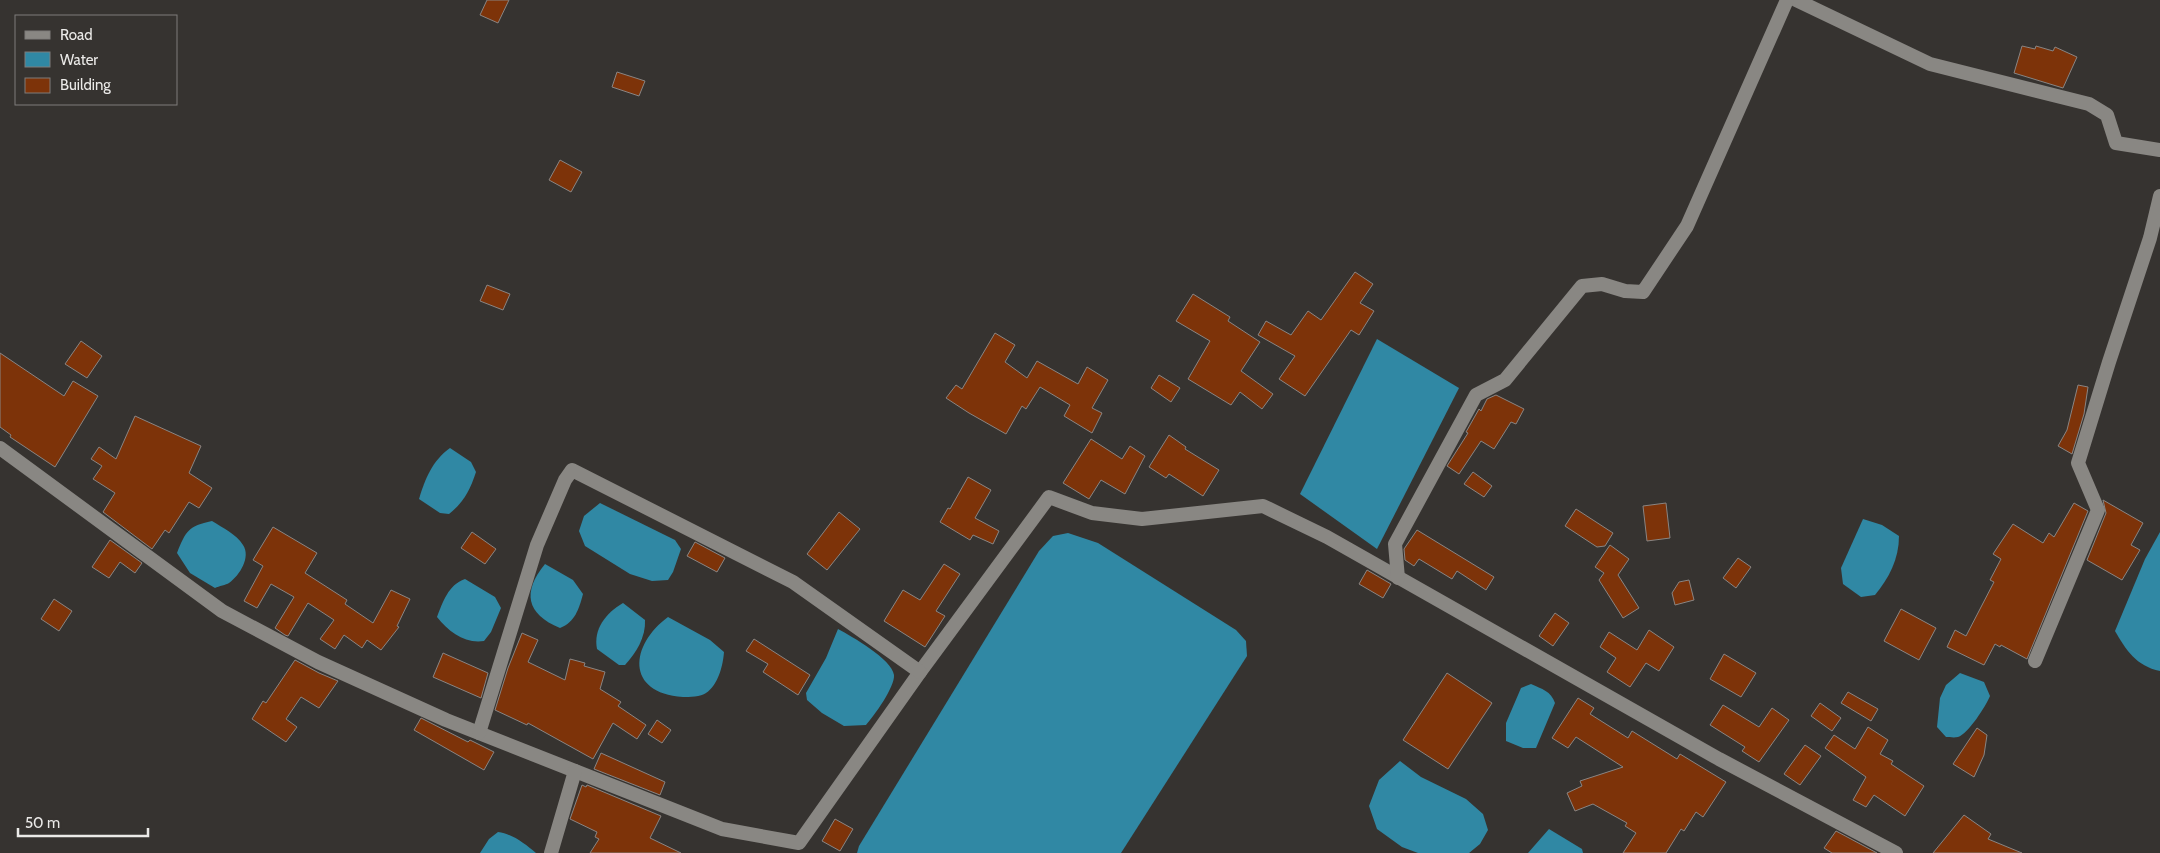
<svg xmlns="http://www.w3.org/2000/svg" width="2160" height="853" font-family="Cabin,sans-serif">
	<style>
		.water { fill: #3088a4 }
		.building { fill: #7d3309; stroke: #898583 }
		.lines { fill: none; stroke-linecap: round; stroke-linejoin: round }
		.street { stroke: #898783; stroke-width: 14 }
	</style>
	<rect width="100%" height="100%" fill="#363330"/>
	<g class="water">
		<path d="M1377 339 1459 388 1377 549 1300 494Z"/>
		<path d="M450 448 471 462 476 472C470 490 464 502 449 514L440 513 419 499C425 479 432 461 450 448Z"/>
		<path d="M600 503 675 540 681 549 673 572 668 580 652 581 630 574 585 546 579 531 584 516Z"/>
		<path d="M1863 519 1882 525 1899 536C1899 559 1889 578 1875 595L1861 597 1843 584 1841 568Z"/>
		<path d="M212 521C223 528 236 534 243 545 251 557 240 575 229 583 226 585 219 586 215 588L190 573 177 553C186 531 188 526 212 521Z"/>
		<path d="M2160 532V671C2136 666 2126 650 2115 631L2145 559Z"/>
		<path d="M1068 533 1098 543 1236 630 1246 641 1247 656 1121 853H857L859 846 1039 551 1053 536Z"/>
		<path d="M545 564 573 580 583 594C579 609 575 622 560 628 526 614 522 592 545 564Z"/>
		<path d="M465 579 495 597 501 608 491 632 484 641C465 644 449 632 437 617 443 602 448 585 465 579Z"/>
		<path d="M623 603 645 620C646 637 636 653 625 665H619L597 649C593 629 606 613 623 603Z"/>
		<path d="M668 617 710 640 724 652C723 666 718 685 706 693 701 697 689 697 683 697 625 693 630 645 668 617Z"/>
		<path d="M838 629C851 636 892 659 894 675 895 687 874 716 866 725L844 726 822 713 807 700 806 693 826 658Z"/>
		<path d="M1960 673 1984 682 1990 696C1986 706 1968 734 1958 737 1954 738 1949 737 1946 737L1937 727 1940 698 1946 685Z"/>
		<path d="M1531 684C1542 689 1551 691 1555 703L1536 748H1523L1506 741V723L1521 688Z"/>
		<path d="M1400 761 1421 777 1466 799 1483 814 1488 830 1480 844 1469 853H1418L1402 847 1377 829 1369 806 1379 780Z"/>
		<path d="M1549 829 1582 849 1583 853H1528Z"/>
		<path d="M498 832C513 834 525 844 536 853H480L489 839Z"/>
	</g>
	<g class="building">
		<path d="M487 0H509L498 23 480 15Z"/>
		<path d="M2022 46 2035 49 2036 46 2053 51 2055 47 2077 57 2063 88 2014 73Z"/>
		<path d="M617 72 645 81 639 96 612 87Z"/>
		<path d="M560 160 582 172 571 192 549 180Z"/>
		<path d="M1355 272 1373 284 1360 303 1374 311 1359 335 1351 330 1305 396 1279 379 1295 356 1258 335 1266 321 1291 335 1308 311 1321 320Z"/>
		<path d="M487 285 510 294 503 310 480 301Z"/>
		<path d="M1193 294 1230 317 1228 321 1260 342 1241 371 1273 394 1262 409 1240 392 1231 405 1188 379 1210 341 1176 321Z"/>
		<path d="M995 333 1015 345 1005 362 1027 378 1037 361 1078 384 1087 367 1108 380 1092 408 1102 413 1092 433 1064 416 1070 405 1040 387 1026 409 1022 406 1006 434 969 413 946 398 956 385 962 389Z"/>
		<path d="M81 341 102 356 87 378 65 364Z"/>
		<path d="M0 353 64 396 73 381 98 396 55 467 10 437 11 435 0 427Z"/>
		<path d="M1159 375 1180 388 1171 402 1151 388Z"/>
		<path d="M2078 385 2088 387 2084 414 2072 454 2058 446 2067 430Z"/>
		<path d="M1496 395 1524 409 1516 424 1511 422 1494 449 1481 441 1459 474 1447 466 1468 433 1466 432 1479 409 1481 411 1487 399Z"/>
		<path d="M135 416 201 446 189 473 212 488 199 508 189 502 169 533 165 530 152 549 103 512 115 493 93 479 102 466 91 459 99 447 116 459Z"/>
		<path d="M1169 435 1186 447 1185 449 1219 470 1203 496 1169 474 1166 478 1149 467Z"/>
		<path d="M1091 439 1122 459 1130 446 1145 456 1125 494 1101 480 1089 499 1063 483Z"/>
		<path d="M1473 472 1492 486 1484 497 1464 484Z"/>
		<path d="M968 477 991 490 975 518 999 531 993 544 973 535 970 540 940 522 948 508 950 509Z"/>
		<path d="M2103 500 2143 523 2131 545 2140 550 2122 580 2087 560 2106 513Z"/>
		<path d="M1666 503 1670 538 1647 541 1643 506Z"/>
		<path d="M2074 503 2088 511 2027 659 2001 645 2000 647 1995 644 1984 665 1947 647 1955 630 1966 636 1994 582 1990 580 2001 559 1993 554 2013 524 2043 543 2049 533 2054 537Z"/>
		<path d="M1576 509 1613 533 1605 546 1597 547 1565 526Z"/>
		<path d="M839 512 860 529 827 570 807 554Z"/>
		<path d="M273 527 317 553 305 573 347 600 345 604 373 623 391 590 410 599 397 626 399 627 381 650 367 640 362 648 344 635 335 649 320 639 334 620 308 603 288 636 285 635 275 628 294 597 271 584 257 608 244 601 263 566 253 560Z"/>
		<path d="M1417 530 1494 577 1486 590 1457 571 1452 579 1419 559 1414 566 1405 560 1404 549Z"/>
		<path d="M472 532 496 549 485 564 461 548Z"/>
		<path d="M110 540 142 563 135 573 120 562 109 578 92 567Z"/>
		<path d="M695 542 725 558 717 572 687 556Z"/>
		<path d="M1610 545 1629 559 1618 575 1639 608 1623 618 1599 580 1604 573 1595 567Z"/>
		<path d="M1738 558 1751 567 1736 588 1723 578Z"/>
		<path d="M944 564 960 574 936 611 945 616 925 647 884 621 903 590 920 600Z"/>
		<path d="M1367 570 1391 584 1383 598 1359 584Z"/>
		<path d="M1689 580 1694 600 1675 605 1672 593 1679 582Z"/>
		<path d="M54 599 72 611 59 631 41 619Z"/>
		<path d="M1901 609 1936 628 1919 660 1884 641Z"/>
		<path d="M1555 613 1569 623 1553 646 1539 636Z"/>
		<path d="M1649 630 1674 647 1659 671 1646 663 1630 687 1607 672 1616 658 1600 647 1609 632 1637 650Z"/>
		<path d="M522 633 538 640 528 662 565 680 570 659 585 663 584 666 605 672 600 689 621 702 618 706 646 725 637 739 613 723 593 759 528 723 527 725 495 710 508 668Z"/>
		<path d="M754 639 810 675 798 695 763 672 768 664 746 651Z"/>
		<path d="M443 653 488 673 481 698 433 677Z"/>
		<path d="M1724 654 1756 673 1741 697 1710 679Z"/>
		<path d="M295 660 319 673 338 681 319 708 301 697 286 719 297 727 286 742 252 719 263 701 266 703Z"/>
		<path d="M1447 673 1492 703 1448 769 1403 740Z"/>
		<path d="M1848 692 1878 709 1871 721 1841 703Z"/>
		<path d="M1578 698 1594 708 1590 714 1628 738 1632 731 1677 759 1680 754 1726 782 1703 817 1696 812 1684 831 1681 829 1666 853H1623L1636 833 1625 826 1627 823 1593 804 1575 811 1567 793 1582 786 1580 781 1623 767 1576 737 1568 748 1552 738Z"/>
		<path d="M1820 703 1841 718 1832 731 1811 716Z"/>
		<path d="M1723 705 1759 727 1772 708 1789 720 1759 762 1742 751 1745 747 1710 725Z"/>
		<path d="M421 718 468 742 470 740 494 752 484 770 414 730Z"/>
		<path d="M657 720 671 730 662 743 648 734Z"/>
		<path d="M1868 727 1888 740 1880 754 1893 761 1891 764 1924 786 1905 816 1874 795 1866 807 1853 800 1866 777 1825 748 1834 735 1855 749Z"/>
		<path d="M1977 728 1987 735 1984 755 1974 777 1953 764Z"/>
		<path d="M1805 745 1821 756 1800 785 1784 774Z"/>
		<path d="M601 753 665 782 660 795 594 769Z"/>
		<path d="M582 785 586 787 587 785 661 816 650 838 681 853H590L599 839 595 837 597 832 570 819Z"/>
		<path d="M1964 815 1991 834 1988 839 2022 853H1933Z"/>
		<path d="M835 819 853 829 840 851 822 841Z"/>
		<path d="M1836 831 1877 853H1832L1824 848Z"/>
	</g>
	<g class="lines">
		<g class="street">
			<path d="M1796 0 1930 64 2089 104 2107 115 2116 143 2160 150"/>
			<path d="M0 448 222 611 318 662 446 720 722 829 799 843 920 672 1049 497 1092 513 1142 519 1263 506 1327 537 1719 759 1896 853"/>
			<path d="M1398 578 1395 544 1476 395 1505 380 1582 286 1602 284 1625 291 1643 292 1687 226 1787 0"/>
			<path d="M2035 661 2098 510 2078 463 2109 362 2150 238 2160 196"/>
			<path d="M479 733 537 545 565 480 572 470 793 582 920 672"/>
			<path d="M551 853 575 771"/>
		</g>
	</g>
	<rect x="15" y="15" width="162" height="90" fill="#363330" stroke="#7e7c7a"/>
	<rect x="25" y="31" width="25" height="8" fill="#898783" stroke="#7e7c7a"/>
	<text x="60" y="40" font-size="15" fill="#ebeae8">Road</text>
	<rect x="25" y="52" width="25" height="15" fill="#3088a4" stroke="#7e7c7a"/>
	<text x="60" y="65" font-size="15" fill="#ebeae8">Water</text>
	<rect x="25" y="78" width="25" height="15" fill="#7d3309" stroke="#7e7c7a"/>
	<text x="60" y="90" font-size="15" fill="#ebeae8">Building</text>
	<path d="M18 828v8h130v-8" fill="none" stroke="#ebeae8" stroke-width="2.5"/>
	<text x="25" y="828" font-size="15" fill="#ebeae8" stroke="#363330" stroke-width="4" paint-order="stroke">50 m</text>
</svg>
